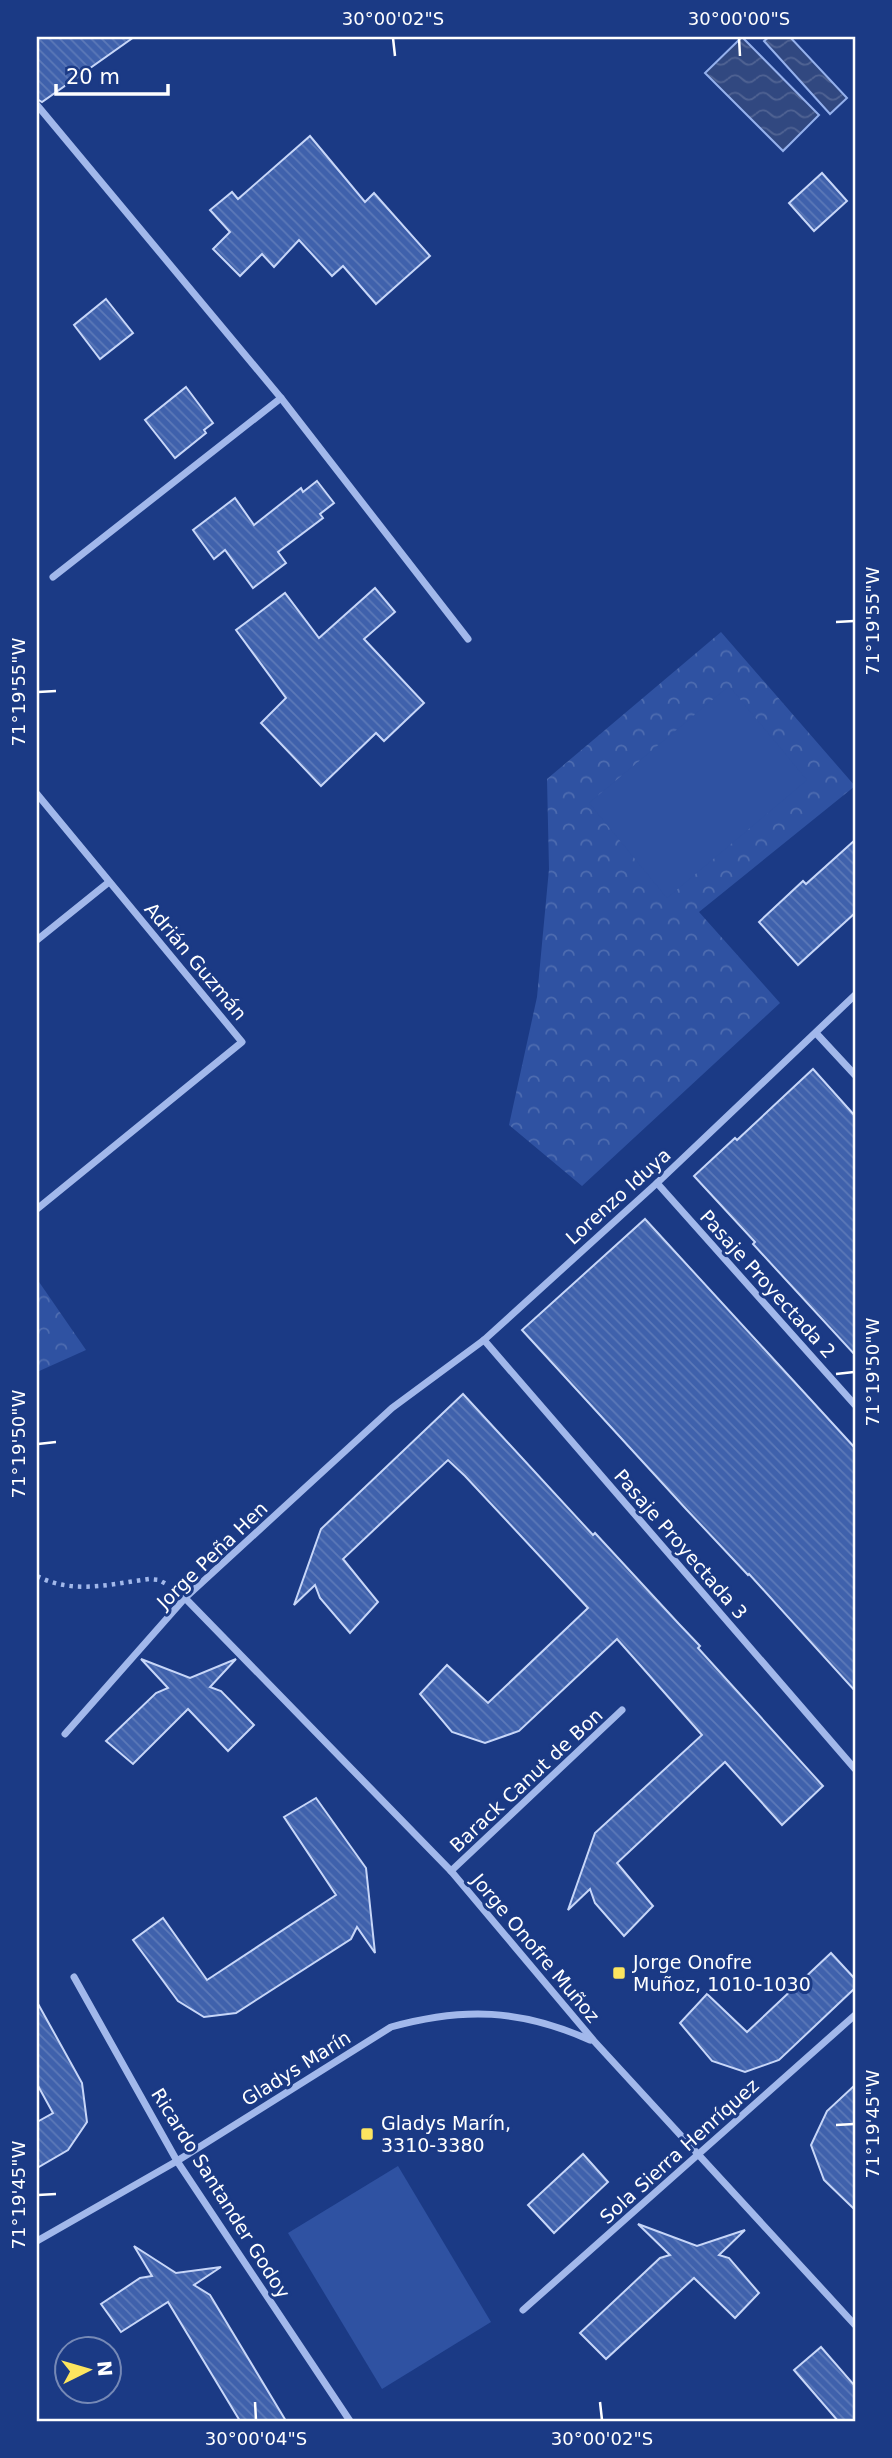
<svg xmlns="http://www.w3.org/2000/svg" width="892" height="2458" font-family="'DejaVu Sans',sans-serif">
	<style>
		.forest { fill: url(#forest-crowns) }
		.pitch { fill: #2f52a2 }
		.water { fill: url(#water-waves); stroke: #95b1ed; stroke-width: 2 }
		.building { fill: url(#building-back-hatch); stroke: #c7d6f8; stroke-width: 2 }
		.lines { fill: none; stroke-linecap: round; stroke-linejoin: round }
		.path { stroke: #a2b8eb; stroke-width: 4.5; stroke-dasharray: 3.5 5; stroke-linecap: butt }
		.street { stroke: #a2b8eb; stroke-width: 7 }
		.ticks { fill: none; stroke: #fff; stroke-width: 2.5 }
		.poi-dot { fill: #fce55f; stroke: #1b3a85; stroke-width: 2.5 }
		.labels { text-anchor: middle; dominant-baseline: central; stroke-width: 6; stroke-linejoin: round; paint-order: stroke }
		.street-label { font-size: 19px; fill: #fff; stroke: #1b3a85 }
		.poi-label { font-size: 19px; fill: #fff; stroke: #1b3a85; text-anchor: start }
		.neatline { fill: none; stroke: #fff; stroke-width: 2.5 }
		.ticks-label { font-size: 18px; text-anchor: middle; fill: #fff }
	</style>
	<defs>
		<pattern id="forest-crowns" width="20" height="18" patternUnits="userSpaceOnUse" patternTransform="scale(1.75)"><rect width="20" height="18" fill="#2f52a2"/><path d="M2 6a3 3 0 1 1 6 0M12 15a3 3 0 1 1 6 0" fill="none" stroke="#4e6cb0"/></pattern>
		<pattern id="water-waves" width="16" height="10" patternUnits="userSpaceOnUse" patternTransform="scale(1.75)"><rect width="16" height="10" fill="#314880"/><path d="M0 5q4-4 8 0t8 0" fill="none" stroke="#506393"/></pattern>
		<pattern id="building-back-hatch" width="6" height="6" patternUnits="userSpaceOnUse" patternTransform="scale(1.75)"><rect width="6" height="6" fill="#3f61ac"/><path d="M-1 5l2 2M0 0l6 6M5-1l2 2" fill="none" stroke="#5c79b8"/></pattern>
	</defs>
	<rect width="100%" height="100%" fill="#1b3a85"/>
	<g class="forest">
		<path d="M721 632 855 786 699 912 780 1003 582 1186 509 1125 537 997 549 869 547 779Z"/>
		<path d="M37 1279 86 1350 37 1372Z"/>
	</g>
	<g class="pitch">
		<path d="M729 686 807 780 667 898 589 803Z"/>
		<path d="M398 2166 491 2322 382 2389 288 2233Z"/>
	</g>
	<g class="water">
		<path d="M742 37 819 115 783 151 705 73Z"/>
		<path d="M769 37H790L847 98 830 114 764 41Z"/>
	</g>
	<g class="building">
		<path d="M37 37H134L42 102 37 99Z"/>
		<path d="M310 136 365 202 374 193 430 256 376 304 343 266 332 276 299 240 274 267 262 254 240 276 213 249 230 232 210 210 232 192 238 199Z"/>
		<path d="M822 173 847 201 814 231 789 203Z"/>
		<path d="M106 299 133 333 100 359 74 325Z"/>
		<path d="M186 387 213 423 204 430 206 433 175 458 145 420Z"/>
		<path d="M317 481 334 503 320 514 323 518 278 552 286 563 253 588 225 550 214 559 193 530 235 498 254 525 301 488 303 492Z"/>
		<path d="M375 588 395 612 364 639 424 703 384 741 376 733 321 786 261 723 286 698 236 630 285 593 319 638Z"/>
		<path d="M855 840V913L798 965 759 922 803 881 806 884Z"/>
		<path d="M813 1069 855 1116V1355L753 1244 755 1242 694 1176 735 1138 737 1140Z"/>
		<path d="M645 1219 855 1448V1691L749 1574 748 1575 686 1509 522 1330Z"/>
		<path d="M463 1394 593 1535 595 1533 679 1624 700 1646 698 1648 823 1786 782 1825 725 1762 617 1863 653 1906 624 1936 595 1903 590 1889 568 1910 595 1833 702 1735 617 1639 519 1731 485 1743 452 1732 420 1694 447 1665 488 1703 588 1608 465 1476 448 1460 343 1559 378 1602 350 1633 320 1598 315 1585 294 1605 321 1529Z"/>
		<path d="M141 1659 190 1678 236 1659 210 1687 221 1691 254 1725 228 1751 188 1709 133 1764 106 1741 156 1693 168 1688Z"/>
		<path d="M316 1798 366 1868 375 1953 357 1927 351 1939 236 2013 204 2017 178 2001 133 1940 163 1918 207 1980 336 1895 284 1817Z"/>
		<path d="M831 1953 855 1979V1988L779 2060 745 2072 712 2061 680 2023 707 1994 747 2032Z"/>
		<path d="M37 2002 82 2083 87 2122 68 2150 37 2168V2122L53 2113 37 2084Z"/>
		<path d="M855 2085V2210L824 2180 811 2145 827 2111Z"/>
		<path d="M583 2154 608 2182 554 2233 528 2205Z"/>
		<path d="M638 2224 697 2246 745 2230 719 2255 729 2258 759 2293 735 2318 694 2278 606 2359 580 2333 660 2258 670 2255Z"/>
		<path d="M134 2246 176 2273 221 2267 194 2285 210 2295 286 2421H240L168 2302 121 2332 101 2304 140 2278 152 2276Z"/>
		<path d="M821 2347 855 2386V2421H838L794 2370Z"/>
	</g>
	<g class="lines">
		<path class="path" d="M37 1576C74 1595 110 1584 149 1579L159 1580 168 1585"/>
		<g class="street">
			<path d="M37 105 281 398 468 639"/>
			<path d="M53 577 281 398"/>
			<path d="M37 794 242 1042 37 1209"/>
			<path d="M37 940 109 882"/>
			<path d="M816 1033 855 1075"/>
			<path d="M657 1183 855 1405"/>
			<path d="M484 1340 855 1769"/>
			<path d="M185 1598 451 1871 594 2041 855 2325"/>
			<path d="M65 1734 185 1598 392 1408 484 1340 657 1183 855 995"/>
			<path d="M451 1871 622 1710"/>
			<path d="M74 1977 177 2161 350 2421"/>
			<path d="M37 2241 177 2161 391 2027C463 2007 521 2009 590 2040"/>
			<path d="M523 2310 855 2015"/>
		</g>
	</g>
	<path class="ticks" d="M393 38 395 56M739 38 740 56M836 622 854 621M38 692 56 691M836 1374 854 1372M38 1444 56 1442M836 2125 854 2124M38 2195 56 2194M255 2402 256 2420M600 2402 602 2420"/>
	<g class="poi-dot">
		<rect x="612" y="1966" width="14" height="14" rx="3.5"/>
		<rect x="360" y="2127" width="14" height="14" rx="3.5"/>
	</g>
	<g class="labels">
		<g class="street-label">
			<text transform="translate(196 961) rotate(50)">Adrián Guzmán</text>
			<text transform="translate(618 1196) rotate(-42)">Lorenzo Iduya</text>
			<text transform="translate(768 1284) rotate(48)">Pasaje Proyectada 2</text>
			<text transform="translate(681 1544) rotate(49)">Pasaje Proyectada 3</text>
			<text transform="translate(212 1555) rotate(-44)">Jorge Peña Hen</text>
			<text transform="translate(526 1780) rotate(-43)">Barack Canut de Bon</text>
			<text transform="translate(536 1948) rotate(50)">Jorge Onofre Muñoz</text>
			<text transform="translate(296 2068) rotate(-32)">Gladys Marín</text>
			<text transform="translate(679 2151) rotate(-42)">Sola Sierra Henríquez</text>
			<text transform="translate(221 2193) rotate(58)">Ricardo Santander Godoy</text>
		</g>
		<g class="poi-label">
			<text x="633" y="1962">Jorge Onofre<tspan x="633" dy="22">Muñoz, 1010-1030</tspan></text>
			<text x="381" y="2123">Gladys Marín,<tspan x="381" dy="22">3310-3380</tspan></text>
		</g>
	</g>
	<rect width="892" height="2458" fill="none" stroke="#1b3a85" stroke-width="77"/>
	<g transform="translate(88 2370) rotate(85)"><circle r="33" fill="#1b3a85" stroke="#7689b6" stroke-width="2"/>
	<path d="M0-5L12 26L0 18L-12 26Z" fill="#fce55f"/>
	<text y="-10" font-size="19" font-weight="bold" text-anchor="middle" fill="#ffffff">N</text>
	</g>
	<path d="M56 84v10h112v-10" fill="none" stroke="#ffffff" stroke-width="3.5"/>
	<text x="66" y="84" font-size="21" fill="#ffffff" stroke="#1b3a85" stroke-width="5" paint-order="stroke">20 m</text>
	<rect x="38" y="38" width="816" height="2382" class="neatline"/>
	<g class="ticks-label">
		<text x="393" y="25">30°00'02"S</text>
		<text x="739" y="25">30°00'00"S</text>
		<text transform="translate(873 621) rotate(-90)" y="6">71°19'55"W</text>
		<text transform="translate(19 692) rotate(-90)" y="6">71°19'55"W</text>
		<text transform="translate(873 1372) rotate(-90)" y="6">71°19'50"W</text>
		<text transform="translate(19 1444) rotate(-90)" y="6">71°19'50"W</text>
		<text transform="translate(873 2124) rotate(-90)" y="6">71°19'45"W</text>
		<text transform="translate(19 2195) rotate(-90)" y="6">71°19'45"W</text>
		<text x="256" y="2445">30°00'04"S</text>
		<text x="602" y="2445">30°00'02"S</text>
	</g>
</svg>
